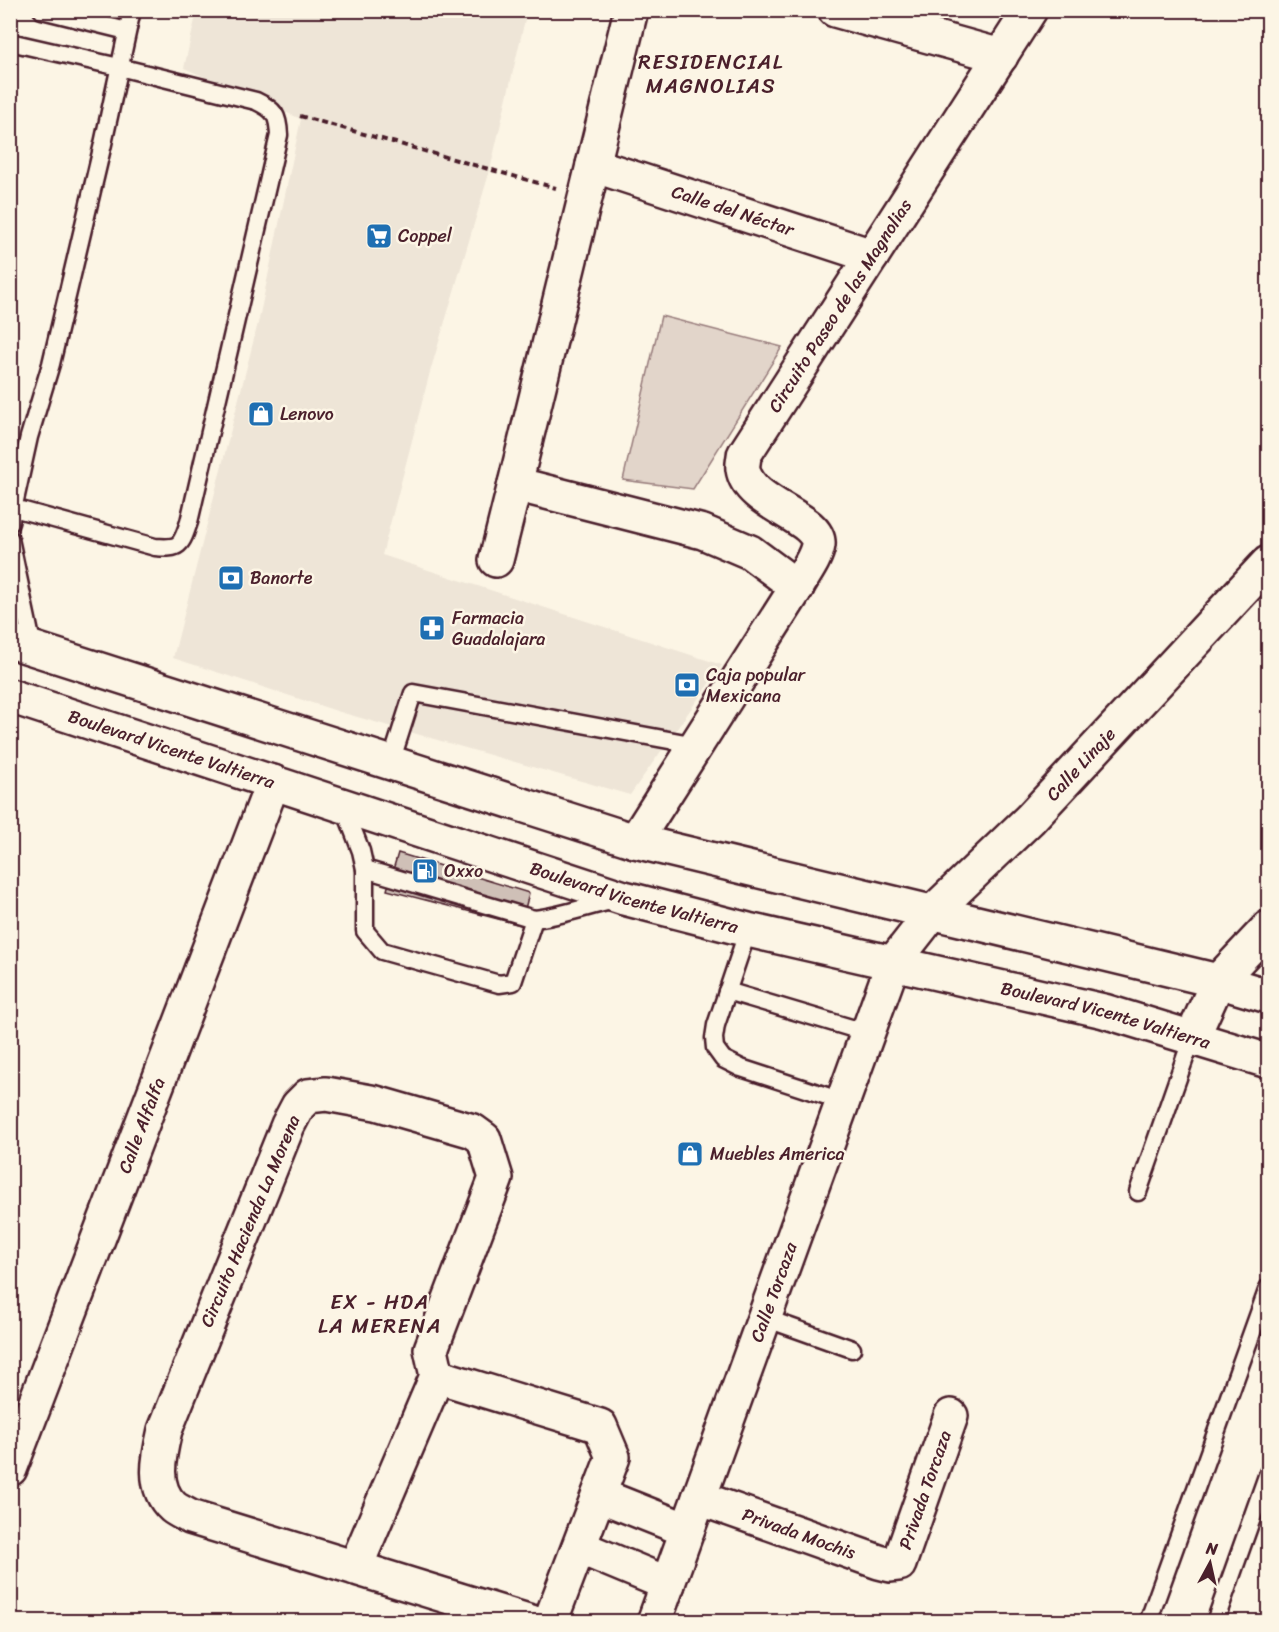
<svg xmlns="http://www.w3.org/2000/svg" width="1279" height="1632" font-family="Sriracha,sans-serif">
	<style>
		.built { fill: #eee5d7 }
		.green { fill: #e2d5ca; stroke: #967a7a; stroke-width: 1.5 }
		.building { fill: #cfc0b7; stroke: #4a1f2b; stroke-width: 1.5 }
		.lines { fill: none; stroke-linecap: round; stroke-linejoin: round }
		.lane-casing { stroke: #4a1f2b; stroke-width: 21 }
		.street-casing { stroke: #4a1f2b; stroke-width: 38 }
		.secondary-casing { stroke: #4a1f2b; stroke-width: 38 }
		.path { stroke: #4a1f2b; stroke-width: 4; stroke-dasharray: 6 4.5; stroke-linecap: butt }
		.lane { stroke: #fcf5e5; stroke-width: 16 }
		.street { stroke: #fcf5e5; stroke-width: 33 }
		.secondary { stroke: #fcf5e5; stroke-width: 33 }
		.labels { text-anchor: middle; dominant-baseline: central; stroke-width: 5; stroke-linejoin: round; paint-order: stroke }
		.street-label { font-size: 18px; fill: #4a1f2b; stroke: #fcf5e5 }
		.poi-label { font-size: 18px; fill: #4a1f2b; stroke: #fcf5e5; text-anchor: start }
		.quarter-label { font-size: 21px; letter-spacing: 1.5px; fill: #4a1f2b; stroke: #fcf5e5 }
	</style>
	<rect width="100%" height="100%" fill="#fcf5e5"/>
	<filter id="ink" filterUnits="userSpaceOnUse"><feTurbulence type="fractalNoise" baseFrequency=".0167" numOctaves="2"/><feDisplacementMap in="SourceGraphic" scale="12" xChannelSelector="R" yChannelSelector="G"/><feConvolveMatrix kernelMatrix="1 2 1 2 8 2 1 2 1" color-interpolation-filters="sRGB"/></filter>
	<g filter="url(#ink)">
		<path class="built" d="M197 11H527L490 170 430 372 382 555 722 665 630 795 340 712 173 658 259 319 301 119 184 68Z"/>
		<path class="green" d="M661 316 782 347 693 489 623 480Z"/>
		<path class="building" d="M398 853 529 893 521 925 387 890Z"/>
		<g class="lines">
			<defs>
				<g id="lane">
					<path d="M42 10 127 31"/>
					<path d="M10 42 119 67 256 101C275 110 278 115 279 135L189 522C181 546 180 549 155 547L10 507"/>
					<path d="M10 523 29 437 51 364 103 144 132 10"/>
					<path d="M10 539 33 648"/>
					<path d="M391 762 413 693 696 745"/>
					<path d="M344 807 361 851 365 869 534 919C561 916 588 906 615 900"/>
					<path d="M365 869V931L382 951 499 984 513 982 534 919"/>
					<path d="M748 930 716 1025 714 1038 715 1048 723 1059 741 1068 842 1101"/>
					<path d="M727 991 868 1033"/>
					<path d="M1138 1192 1192 1038"/>
					<path d="M765 1318 852 1349"/>
					<path d="M1148 1622 1268 1288"/>
					<path d="M1215 1622 1268 1473"/>
				</g>
				<g id="street">
					<path d="M631 10 515 484 703 532 750 552 797 587"/>
					<path d="M835 10 1001 56"/>
					<path id="s1" d="M593 165 872 256"/>
					<path d="M496 560 515 484"/>
					<path id="s2" d="M635 841 797 587C803 575 816 559 818 545 821 517 748 505 743 469 742 465 744 459 744 455L1030 10"/>
					<path d="M1192 1038 1218 981 1268 928"/>
					<path d="M437 1376 600 1426 613 1457 550 1622"/>
					<path id="s3" d="M10 1469 273 782"/>
					<path d="M599 1495 687 1530"/>
					<path id="s4" d="M699 1498 879 1562 891 1565 899 1564 951 1416"/>
					<path d="M579 1547 668 1584"/>
					<path d="M355 1568 437 1376 431 1349 496 1178 484 1139 473 1131 376 1103 326 1094 308 1096 298 1106 288 1125 165 1430C159 1456 151 1487 173 1507 178 1511 185 1514 190 1517L531 1622"/>
					<path id="s5" d="M654 1622 893 963 933 912 1030 819 1268 563"/>
				</g>
				<g id="secondary">
					<path d="M10 641 635 841 1218 981 1268 996"/>
					<path id="s6" d="M10 696 624 898 748 930 1104 1011 1268 1061"/>
				</g>
			</defs>
			<use href="#lane" class="lane-casing"/>
			<use href="#street" class="street-casing"/>
			<use href="#secondary" class="secondary-casing"/>
			<path class="path" d="M300 116 556 188"/>
			<use href="#lane" class="lane"/>
			<use href="#street" class="street"/>
			<use href="#secondary" class="secondary"/>
		</g>
	</g>
	<defs>
		<symbol id="supermarket-square" viewBox="-11 -11 22 22"><rect x="-9" y="-9" width="18" height="18" rx="4" fill="#1f6fb2" stroke="#fcf5e5"/><path d="M-6-5.5h2.5l.6 2H6L4.5 2H-2.5L-4.4-4H-6ZM-1.5 3.2a1.3 1.3 0 1 0 .1 0ZM3 3.2a1.3 1.3 0 1 0 .1 0Z" fill="#fff"/></symbol>
		<symbol id="shop-square" viewBox="-11 -11 22 22"><rect x="-9" y="-9" width="18" height="18" rx="4" fill="#1f6fb2" stroke="#fcf5e5"/><path d="M-5-2.5h2.3a2.7 3.5 0 0 1 5.4 0H5L5.5 6h-11ZM-1.5-2.5h3a1.5 2.3 0 0 0-3 0Z" fill="#fff"/></symbol>
		<symbol id="bank-square" viewBox="-11 -11 22 22"><rect x="-9" y="-9" width="18" height="18" rx="4" fill="#1f6fb2" stroke="#fcf5e5"/><path d="M-6-4H6V4H-6ZM0-2.3a2.3 2.3 0 1 0 0 4.6a2.3 2.3 0 1 0 0-4.6Z" fill="#fff"/></symbol>
		<symbol id="pharmacy-square" viewBox="-11 -11 22 22"><rect x="-9" y="-9" width="18" height="18" rx="4" fill="#1f6fb2" stroke="#fcf5e5"/><path d="M-2-6h4v4h4v4h-4v4h-4v-4h-4v-4h4Z" fill="#fff"/></symbol>
		<symbol id="fuel-square" viewBox="-11 -11 22 22"><rect x="-9" y="-9" width="18" height="18" rx="4" fill="#1f6fb2" stroke="#fcf5e5"/><path d="M-5.5-6h7V0h2V4h1.3V-2.5L3-4.5l.8-.8L6-3V5H2.5V1h-1V6h-7ZM-4.2-4.7v3.2H.2V-4.7Z" fill="#fff"/></symbol>
	</defs>
	<g fill-rule="evenodd">
		<use href="#supermarket-square" x="364" y="221" width="30" height="30"/>
		<use href="#shop-square" x="246" y="399" width="30" height="30"/>
		<use href="#bank-square" x="216" y="563" width="30" height="30"/>
		<use href="#pharmacy-square" x="417" y="613" width="30" height="30"/>
		<use href="#bank-square" x="672" y="670" width="30" height="30"/>
		<use href="#fuel-square" x="410" y="856" width="30" height="30"/>
		<use href="#shop-square" x="675" y="1139" width="30" height="30"/>
	</g>
	<g class="labels">
		<g class="street-label">
			<text stroke="none"><textPath href="#s1" startOffset="147">Calle del Néctar</textPath></text>
			<text stroke="none"><textPath href="#s2" startOffset="651">Circuito Paseo de las Magnolias</textPath></text>
			<text stroke="none"><textPath href="#s6" startOffset="170">Boulevard Vicente Valtierra</textPath></text>
			<text stroke="none"><textPath href="#s5" startOffset="975">Calle Linaje</textPath></text>
			<text stroke="none"><textPath href="#s6" startOffset="656">Boulevard Vicente Valtierra</textPath></text>
			<text stroke="none"><textPath href="#s6" startOffset="1142">Boulevard Vicente Valtierra</textPath></text>
			<text stroke="none"><textPath href="#s3" startOffset="368">Calle Alfalfa</textPath></text>
			<text transform="translate(250 1221) rotate(-67)">Circuito Hacienda La Morena</text>
			<text stroke="none"><textPath href="#s5" startOffset="351">Calle Torcaza</textPath></text>
			<text stroke="none"><textPath href="#s4" startOffset="290">Privada Torcaza</textPath></text>
			<text stroke="none"><textPath href="#s4" startOffset="106">Privada Mochis</textPath></text>
		</g>
		<g class="poi-label">
			<text x="398" y="236">Coppel</text>
			<text x="280" y="414">Lenovo</text>
			<text x="250" y="578">Banorte</text>
			<text x="452" y="618">Farmacia<tspan x="452" dy="21">Guadalajara</tspan></text>
			<text x="706" y="675">Caja popular<tspan x="706" dy="21">Mexicana</tspan></text>
			<text x="444" y="871">Oxxo</text>
			<text x="710" y="1154">Muebles America</text>
		</g>
		<g class="quarter-label">
			<text x="711" y="62">RESIDENCIAL<tspan x="711" dy="24">MAGNOLIAS</tspan></text>
			<text x="380" y="1302">EX - HDA<tspan x="380" dy="24">LA MERENA</tspan></text>
		</g>
	</g>
	<rect width="1279" height="1632" fill="none" stroke="#fcf5e5" stroke-width="36"/>
	<rect x="18" y="18" width="1243" height="1596" fill="none" stroke="#4a1f2b" stroke-width="2" filter="url(#ink)"/>
	<g transform="translate(1210 1563) rotate(8)" stroke="#fcf5e5" stroke-width="4.5" paint-order="stroke">
	<path d="M0-4.5L10 22L0 15L-10 22Z" fill="#4a1f2b"/>
	<text y="-9" font-size="16" font-weight="bold" text-anchor="middle" fill="#4a1f2b">N</text>
	</g>
</svg>
